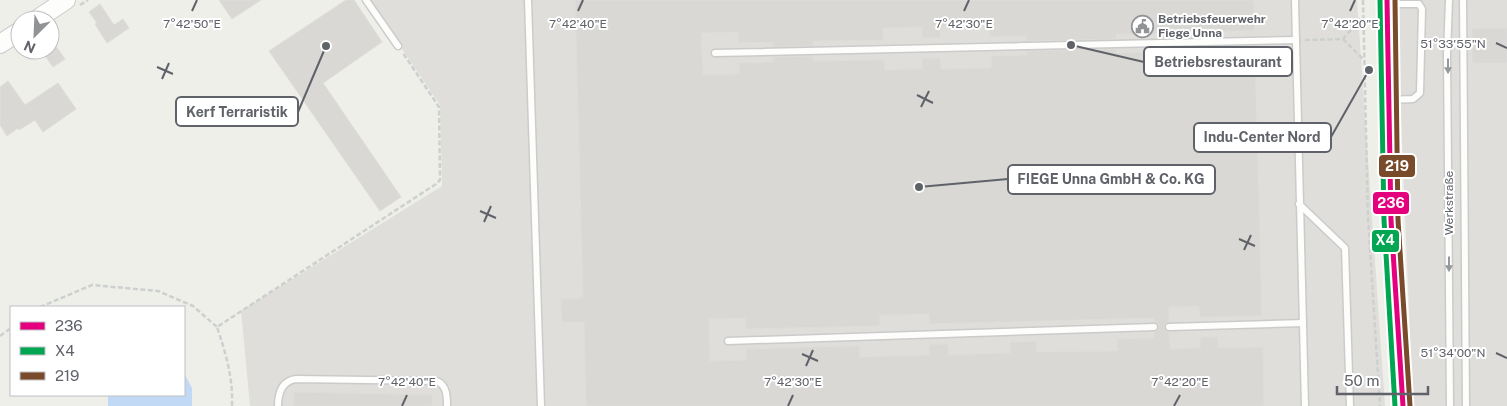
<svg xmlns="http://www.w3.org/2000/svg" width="1507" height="406" font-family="'Public Sans',sans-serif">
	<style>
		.industrial { fill: #dfdeda }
		.water { fill: #c2d9f6 }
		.building { fill: #d9d8d5; stroke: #deddda; fill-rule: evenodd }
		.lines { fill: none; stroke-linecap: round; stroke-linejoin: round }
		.service-casing { stroke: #cbcbcb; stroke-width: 9 }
		.minor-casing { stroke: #cbcbcb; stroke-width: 15 }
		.secondary-casing { stroke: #ccc; stroke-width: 20 }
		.path { stroke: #ccd1d0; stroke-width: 2.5; stroke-dasharray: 5 2.5; stroke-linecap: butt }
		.service { stroke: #fdfdfc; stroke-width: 6 }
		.minor { stroke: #fdfdfc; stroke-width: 12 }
		.secondary { stroke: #fdfdfc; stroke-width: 18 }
		.bus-1-casing { stroke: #fff; stroke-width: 9 }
		.bus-2-casing { stroke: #fff; stroke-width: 9 }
		.bus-3-casing { stroke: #fff; stroke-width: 9 }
		.bus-1 { stroke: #e5007d; stroke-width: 5 }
		.bus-2 { stroke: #00a651; stroke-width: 5 }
		.bus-3 { stroke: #7a4b2a; stroke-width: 5 }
		.oneway { fill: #96989c }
		.ticks { fill: none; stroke: #5f6268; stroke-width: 2 }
		.labels { text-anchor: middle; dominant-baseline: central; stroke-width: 4; stroke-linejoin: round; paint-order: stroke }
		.poi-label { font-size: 12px; font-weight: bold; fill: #5f6268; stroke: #fff; text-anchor: start }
		.street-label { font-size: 12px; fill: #5f6268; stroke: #fff }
		.ticks-label { font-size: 12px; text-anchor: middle; fill: #5f6268; stroke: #fff; stroke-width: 4; stroke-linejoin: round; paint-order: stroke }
		.leader { fill: none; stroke: #5f6268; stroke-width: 2 }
		.callout-dot { fill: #5f6268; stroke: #fff; stroke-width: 2 }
		.callout { fill: #fff; stroke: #5f6268; stroke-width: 2 }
		.callout-label { font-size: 14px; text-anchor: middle; font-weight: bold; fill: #5f6268 }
		.line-badge { stroke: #fff; stroke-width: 2 }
		.badge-label { font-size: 14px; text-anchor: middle; font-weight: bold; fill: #fff }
	</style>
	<rect width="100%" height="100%" fill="#efefea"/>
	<g class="industrial">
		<path d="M369 0H1357L1385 406H250L241 311 442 186 440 105Z"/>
		<path d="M1396 0H1507V406H1413Z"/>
	</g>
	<path class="water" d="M184 373 192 388V406H108V395H184Z"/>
	<g class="building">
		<path d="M219 0H261L232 19Z"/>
		<path d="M346 0H354L382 42 323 83 401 197 380 211 269 51Z"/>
		<path d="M575 0H1254V30L1116 34V39L1026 41V36L990 37V26L940 27V38H922V27L883 28V40L813 41V46L773 47V42L738 43V32L701 33 703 75 739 74V63L773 62V57L813 56V61L884 60 885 70 922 69V58H940L941 69 991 68V56L1027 55V51L1116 49V53L1255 50 1262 316 1200 317 1199 306 1169 307V322L1165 324 1164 328 1166 331 1169 332 1170 349 1200 348V337H1218V348L1263 347 1264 406H586L584 322H562L561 299 583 298ZM929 314V324L1154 318V322L1158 324 1159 327 1157 331 1154 332V338L1117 339 1118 351 1037 352 1036 341 1010 342V353L949 355 948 344H929L930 355 860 357 859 346 808 347 746 349V360L710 361 709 319 745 318 746 329 880 326 879 315Z"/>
		<path d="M100 4 114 25 123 19 129 28 107 43 95 24 97 23 89 12Z"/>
		<rect x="1472" y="28" width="35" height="35"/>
		<path d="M50 38 65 59 53 67 41 50H50Z"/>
		<path d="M8 81 25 105 58 83 76 109 43 132 35 120 19 130 18 128 7 136 0 125V87Z"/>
		<path d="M294 392 433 395 432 406H293Z"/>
	</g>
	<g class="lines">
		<defs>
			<g id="service">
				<path d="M366 0 398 46"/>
				<path d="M528 0 541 406"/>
				<path d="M1295 0 1305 406"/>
				<path d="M1449 0 1447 54 1450 406"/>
				<path d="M1463 0 1466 406"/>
				<path d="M1387 4H1419L1422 9 1420 93 1413 99 1389 100"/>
				<path d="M715 53 1296 40"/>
				<path d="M1299 204 1345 248 1350 406"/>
				<path d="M1169 327 1303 323"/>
				<path d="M728 341 1154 327"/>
				<path d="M278 406C278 393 282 381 296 379L437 381C447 386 447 396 447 406"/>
			</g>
			<path id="minor" d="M1387 0 1391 220 1403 406"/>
			<g id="secondary">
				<path d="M36 20 66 0"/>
				<path d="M0 44 20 31"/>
			</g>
		</defs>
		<use href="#service" class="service-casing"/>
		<use href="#minor" class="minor-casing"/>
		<use href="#secondary" class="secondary-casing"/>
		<g class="path">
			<path d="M1363 0 1368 217 1380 406"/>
			<path d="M80 5 88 0"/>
			<path d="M1343 39 1363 59"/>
			<path d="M1305 40 1343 39 1362 17"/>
			<path d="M40 307 92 285 158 291 193 306 217 327"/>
			<path d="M0 336 11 328"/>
			<path d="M232 406C233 377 226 354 217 327L436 184 440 180 439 107 403 53"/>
		</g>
		<use href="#service" class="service"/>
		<use href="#minor" class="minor"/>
		<use href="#secondary" class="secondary"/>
		<defs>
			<path id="bus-1" d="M1387 0 1391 220 1403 406"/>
			<path id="bus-2" d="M1380 0 1384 220 1395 406"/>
			<path id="bus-3" d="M1395 0 1398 220 1410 406"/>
		</defs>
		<use href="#bus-1" class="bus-1-casing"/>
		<use href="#bus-2" class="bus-2-casing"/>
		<use href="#bus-3" class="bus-3-casing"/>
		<use href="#bus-1" class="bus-1"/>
		<use href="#bus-2" class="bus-2"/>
		<use href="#bus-3" class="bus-3"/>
	</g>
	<defs><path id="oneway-solid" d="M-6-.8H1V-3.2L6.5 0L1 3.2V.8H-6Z" transform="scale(1.25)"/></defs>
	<g class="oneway">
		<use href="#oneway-solid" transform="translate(1448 66) rotate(90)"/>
		<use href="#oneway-solid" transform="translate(1449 264) rotate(90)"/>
	</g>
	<path class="ticks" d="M192 11 197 0M578 11 583 0M964 11 969 0M1350 11 1355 0M1496 43 1507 48M157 67 173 74M162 79 169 63M917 95 933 103M921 107 929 91M480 211 496 218M484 222 491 206M1239 239 1255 246M1244 250 1251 235M1496 353 1507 358M802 354 818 361M806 366 813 350M402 406 407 395M788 406 793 395M1174 406 1180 395"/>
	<defs>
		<symbol id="civic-ring" viewBox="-11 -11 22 22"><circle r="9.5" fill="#fff" stroke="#919396" stroke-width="1.5"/><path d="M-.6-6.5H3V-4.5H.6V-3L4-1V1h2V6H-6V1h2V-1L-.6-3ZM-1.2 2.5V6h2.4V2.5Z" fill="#919396"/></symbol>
	</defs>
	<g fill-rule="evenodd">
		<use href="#civic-ring" x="1130" y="14" width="25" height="25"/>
	</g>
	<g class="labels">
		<g class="poi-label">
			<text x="1158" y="19">Betriebsfeuerwehr<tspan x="1158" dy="14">Fiege Unna</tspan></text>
		</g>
		<g class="street-label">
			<text transform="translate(1449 203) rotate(-90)">Werkstraße</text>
		</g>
	</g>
	<g class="ticks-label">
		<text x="192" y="28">7°42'50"E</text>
		<text x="578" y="28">7°42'40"E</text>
		<text x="964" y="28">7°42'30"E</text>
		<text x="1350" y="28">7°42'20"E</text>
		<text x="1453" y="48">51°33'55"N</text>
		<text x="1453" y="357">51°34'00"N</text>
		<text x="407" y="386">7°42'40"E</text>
		<text x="793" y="386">7°42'30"E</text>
		<text x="1180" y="386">7°42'20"E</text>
	</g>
	<path class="leader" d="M1071 45L1144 62M326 46L298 112M1369 70L1331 137M919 187L1008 179"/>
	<g class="callout-dot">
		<circle cx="1071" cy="45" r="5"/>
		<circle cx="326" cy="46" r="5"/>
		<circle cx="1369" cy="70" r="5"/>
		<circle cx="919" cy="187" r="5"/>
	</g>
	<g class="callout">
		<rect x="1144" y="47" width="148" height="29" rx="5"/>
		<rect x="176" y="97" width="122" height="29" rx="5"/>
		<rect x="1194" y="123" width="137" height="29" rx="5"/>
		<rect x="1008" y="165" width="207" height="29" rx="5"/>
	</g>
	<g class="callout-label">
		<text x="1218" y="67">Betriebsrestaurant</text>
		<text x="237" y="117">Kerf Terraristik</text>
		<text x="1262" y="142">Indu-Center Nord</text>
		<text x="1111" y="184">FIEGE Unna GmbH &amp; Co. KG</text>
	</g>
	<g class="line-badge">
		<rect x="1378" y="154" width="38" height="24" rx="5" fill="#7a4b2a"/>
		<rect x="1372" y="191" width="38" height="24" rx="5" fill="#e5007d"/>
		<rect x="1371" y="229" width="29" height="24" rx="5" fill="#00a651"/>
	</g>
	<g class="badge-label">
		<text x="1397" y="171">219</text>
		<text x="1391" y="208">236</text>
		<text x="1385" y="245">X4</text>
	</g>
	<rect x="10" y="306" width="175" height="90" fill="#ffffff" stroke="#bfc0c3"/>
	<rect x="20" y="322" width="25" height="8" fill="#e5007d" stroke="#bfc0c3"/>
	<text x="55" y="331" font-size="15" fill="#5f6268">236</text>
	<rect x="20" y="347" width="25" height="8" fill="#00a651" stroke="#bfc0c3"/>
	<text x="55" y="356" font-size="15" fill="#5f6268">X4</text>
	<rect x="20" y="372" width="25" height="8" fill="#7a4b2a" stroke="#bfc0c3"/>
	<text x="55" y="381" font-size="15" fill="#5f6268">219</text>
	<g transform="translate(35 35) rotate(204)"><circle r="24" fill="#ffffff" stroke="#bfc0c3"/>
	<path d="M0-4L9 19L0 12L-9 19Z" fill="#919396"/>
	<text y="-8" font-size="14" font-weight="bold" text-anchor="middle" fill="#5f6268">N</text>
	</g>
	<path d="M1337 386v8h91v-8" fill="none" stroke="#5f6268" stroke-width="2.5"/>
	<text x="1344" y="386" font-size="15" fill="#5f6268" stroke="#ffffff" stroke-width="4" paint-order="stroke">50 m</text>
</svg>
